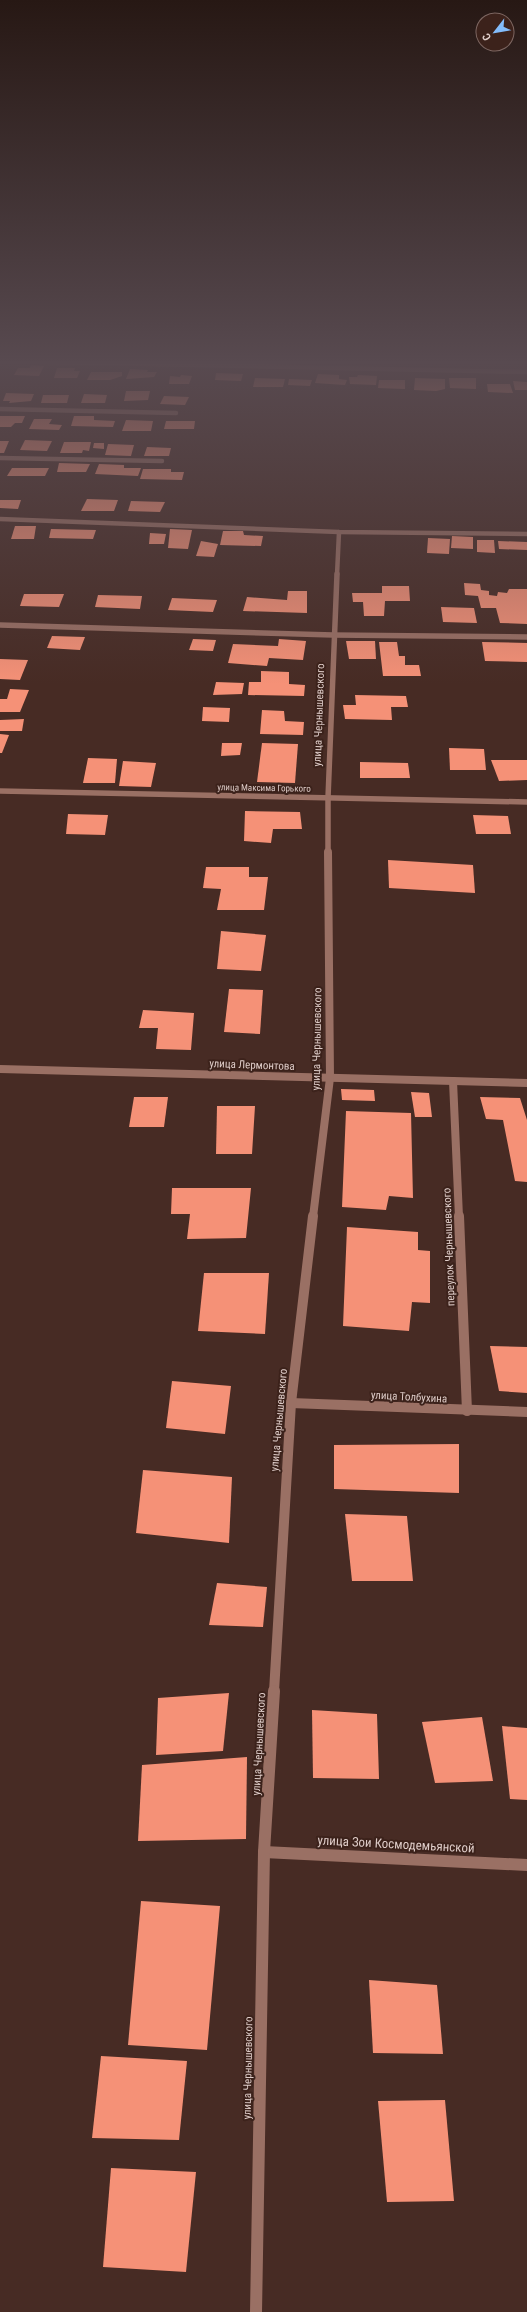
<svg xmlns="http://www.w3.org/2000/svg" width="527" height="2312" font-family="'Roboto Condensed',sans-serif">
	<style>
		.building { fill: #f59177 }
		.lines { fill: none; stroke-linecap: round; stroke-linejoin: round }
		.service-far1 { stroke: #9a7064; stroke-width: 8 }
		.service { stroke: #9a7064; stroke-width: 10 }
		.minor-far4 { stroke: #9a7064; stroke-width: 4.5 }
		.minor-far3 { stroke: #9a7064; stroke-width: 5.5 }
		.minor-far2 { stroke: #9a7064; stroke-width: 8 }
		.minor-far1 { stroke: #9a7064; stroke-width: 10 }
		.minor { stroke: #9a7064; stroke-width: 12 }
		.tertiary { stroke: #9a7064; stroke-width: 5.5 }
		.labels { text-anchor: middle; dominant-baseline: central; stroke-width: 4; stroke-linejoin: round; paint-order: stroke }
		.far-street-label { font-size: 9px; fill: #dfcdc9; stroke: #3c221b }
		.street-label { font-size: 11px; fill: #dfcdc9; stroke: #3c221b }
		.near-street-label { font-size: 13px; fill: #dfcdc9; stroke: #3c221b }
	</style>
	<rect width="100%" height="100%" fill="#472b24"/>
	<g class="building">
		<path d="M31 365 44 366 39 376 14 375 18 368H30Z"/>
		<path d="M57 368H75L74 371H80L77 378H54Z"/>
		<path d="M130 369 148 370 147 372H157L154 377 126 379Z"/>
		<path d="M91 372H122V376L110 380H87Z"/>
		<path d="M216 373 243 374 241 381 215 380Z"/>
		<path d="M318 374 339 375V379L347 380 345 385 315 383Z"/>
		<path d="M181 375 192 376 189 384H169L170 376 180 377Z"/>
		<path d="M358 375 377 376 376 385 350 384 349 377H357Z"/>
		<path d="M255 378 285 379 283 387H253Z"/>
		<path d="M415 378 445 379V389L436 391 414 390Z"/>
		<path d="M449 378H476V389L450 388Z"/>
		<path d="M289 379 312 380 310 386 288 385Z"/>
		<path d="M379 380H405V389L378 388Z"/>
		<path d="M513 381 527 382V390H515Z"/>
		<path d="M487 384H510L513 393 488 392Z"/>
		<path d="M126 391H150L148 400 124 401Z"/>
		<path d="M6 393 34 394 31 401 9 403 10 401H3Z"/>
		<path d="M84 394 107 395 105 403H81Z"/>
		<path d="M43 395H69L67 403H41Z"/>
		<path d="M164 396 189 397 185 405 160 404Z"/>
		<path d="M0 416H25L22 423H15L11 427H0Z"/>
		<path d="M74 416H94V420L115 421 113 427 71 426Z"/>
		<path d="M34 419H52L49 424 62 425 59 430 29 429Z"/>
		<path d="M126 420 153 421 151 431H122Z"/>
		<path d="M166 421H195L194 429H164Z"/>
		<path d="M25 440 52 441 47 451 20 450Z"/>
		<path d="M0 441H9L4 453H0Z"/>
		<path d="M64 442H91L89 451 83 450 82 453H60Z"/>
		<path d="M94 443H104V449L93 448Z"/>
		<path d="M108 444 134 445 131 456 105 455Z"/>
		<path d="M147 447 171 448 169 456H144Z"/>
		<path d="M59 463 90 464 86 472H57Z"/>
		<path d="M99 464 124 465V468H141L138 476 95 474Z"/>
		<path d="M12 468H49L45 476H7Z"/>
		<path d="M143 469H171V472H184L182 480 140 479Z"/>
		<path d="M87 499 118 500 114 511H81Z"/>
		<path d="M0 500H21L18 509 0 508Z"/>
		<path d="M131 501 165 502 160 512 128 511Z"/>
		<path d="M15 526H36L34 539H11Z"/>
		<path d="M51 529 96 530 93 539 49 538Z"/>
		<path d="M170 529 192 530 188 549 168 548Z"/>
		<path d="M223 531H243L244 535 263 536 261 546 220 545Z"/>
		<path d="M150 533 166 534 164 544H149Z"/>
		<path d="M452 536 473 537V549L451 548Z"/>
		<path d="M428 538 450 539 449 554 427 553Z"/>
		<path d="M477 540H494L495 553 477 552Z"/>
		<path d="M201 541 218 544 214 557 196 556Z"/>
		<path d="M498 541 527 542V550L499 549Z"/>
		<path d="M464 583 480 584 481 590 489 591V595L497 596 498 592 507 593 509 589H527V624L500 623 496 608H481L478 596 465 595Z"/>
		<path d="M382 586H409L410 601H385L384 616H364L363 602H353L352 593H382Z"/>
		<path d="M288 591H307V613L243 611 247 597 287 600Z"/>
		<path d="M24 594H64L59 607 20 606Z"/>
		<path d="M98 595 142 596 140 609 95 607Z"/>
		<path d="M172 598 217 600 213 612 168 610Z"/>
		<path d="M441 607 474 608 477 623 443 622Z"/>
		<path d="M52 636 85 637 80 650 47 648Z"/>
		<path d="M193 639 216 640 213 651 189 650Z"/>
		<path d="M279 639 306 641 303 660 269 658 267 666 228 663 233 644 278 646Z"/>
		<path d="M346 641H375L376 659H349Z"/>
		<path d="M379 642H397L399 656H405V665H419L421 676H383Z"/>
		<path d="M482 642 527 643V662L485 661Z"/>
		<path d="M0 659 28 660 20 680 0 679Z"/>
		<path d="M261 671 289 672V684L305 685 304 696 248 695 249 682H261Z"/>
		<path d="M216 682 244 683 242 694 213 695Z"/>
		<path d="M10 689 29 690 20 712H0V699H7Z"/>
		<path d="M355 695 406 696 408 707H391L392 720 345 719 343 705H356Z"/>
		<path d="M203 707 230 708 229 722 202 721Z"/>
		<path d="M262 710 284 711 285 721 304 722 303 735 260 734Z"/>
		<path d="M24 719 22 731H0V720Z"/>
		<path d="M0 734 9 735 2 753H0Z"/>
		<path d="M222 743H242L240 755 221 756Z"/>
		<path d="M262 743 298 744 295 783 257 782Z"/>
		<path d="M449 748 484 749 486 770H450Z"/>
		<path d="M88 758 117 759 115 783H83Z"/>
		<path d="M491 760H527V780L499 781Z"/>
		<path d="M123 761 156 763 151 787 119 786Z"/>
		<path d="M360 762 408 763 410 778H360Z"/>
		<path d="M245 811 300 812 302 829H273L271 843 244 841Z"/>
		<path d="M68 814 108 815 105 835 66 834Z"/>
		<path d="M473 815 508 816 511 834H476Z"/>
		<path d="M388 860 473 865 475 893 389 888Z"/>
		<path d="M206 867H249V877H268L264 910H217L221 889 203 888Z"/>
		<path d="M221 931 266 935 261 971 217 969Z"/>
		<path d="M229 989 263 990 260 1034 224 1032Z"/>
		<path d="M143 1010 194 1013 191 1050 156 1049 158 1028H139Z"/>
		<path d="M341 1089 374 1090 375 1101 342 1100Z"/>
		<path d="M411 1092 429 1093 432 1117H415Z"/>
		<path d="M134 1097H168L164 1127H129Z"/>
		<path d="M480 1097 520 1098 527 1120V1182L515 1181 503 1120 486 1119Z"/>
		<path d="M217 1106H255L252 1154H216Z"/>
		<path d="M346 1111 411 1113 413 1198 389 1196 386 1210 342 1207Z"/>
		<path d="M172 1188H251L246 1238 187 1239 190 1214H171Z"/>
		<path d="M347 1227 418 1232V1250L430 1251V1303L412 1302 409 1331 343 1326Z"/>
		<path d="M204 1273H269L265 1334 198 1331Z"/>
		<path d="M490 1346 527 1347V1393L499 1391Z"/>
		<path d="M172 1381 231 1386 225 1434 166 1428Z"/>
		<path d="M459 1444V1493L334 1489V1445Z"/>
		<path d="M143 1470 232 1477 229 1543 136 1533Z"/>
		<path d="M345 1514 407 1516 413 1581H352Z"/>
		<path d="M217 1583 267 1587 263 1627 209 1625Z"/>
		<path d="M229 1693 223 1751 156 1755 158 1698Z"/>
		<path d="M312 1710 377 1714 379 1779 313 1778Z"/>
		<path d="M482 1717 493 1781 435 1783 422 1722Z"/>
		<path d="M502 1726 527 1728V1800L510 1799Z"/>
		<path d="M247 1757 246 1839 138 1841 142 1765Z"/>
		<path d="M141 1901 220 1906 207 2050 128 2045Z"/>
		<path d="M369 1980 437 1985 443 2054 373 2053Z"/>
		<path d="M101 2056 187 2061 179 2140 92 2138Z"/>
		<path d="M445 2100 454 2201 387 2202 378 2101Z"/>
		<path d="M111 2168 196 2172 186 2272 103 2267Z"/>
	</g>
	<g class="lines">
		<path class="service-far1" d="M453 1081 459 1217"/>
		<path class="service" d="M459 1216 467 1411"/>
		<g class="minor-far4">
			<path d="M0 361 527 372"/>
			<path d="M0 409 176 413"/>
			<path d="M0 458 162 461"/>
			<path d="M0 519 339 532 527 534"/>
			<path d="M337 575 339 532"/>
		</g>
		<g class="minor-far3">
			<path d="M0 791 527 802"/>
			<path d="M328 853V798L337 574"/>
		</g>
		<g class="minor-far2">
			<path d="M0 1069 527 1083"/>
			<path d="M313 1217 330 1078 328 852"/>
		</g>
		<g class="minor-far1">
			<path d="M291 1403 527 1412"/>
			<path d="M274 1692 291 1403 313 1216"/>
		</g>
		<g class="minor">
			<path d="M264 1852 527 1865"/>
			<path d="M256 2312 264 1852 274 1691"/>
		</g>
		<path class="tertiary" d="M0 625 333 635 527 637"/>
	</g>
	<linearGradient id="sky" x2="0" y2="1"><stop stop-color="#271814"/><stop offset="0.53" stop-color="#584a50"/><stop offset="1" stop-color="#584a50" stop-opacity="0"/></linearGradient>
	<rect width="527" height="684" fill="url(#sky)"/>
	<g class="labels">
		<g class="far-street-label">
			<text transform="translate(264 788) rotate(1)">улица Максима Горького</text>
		</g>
		<g class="street-label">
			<text transform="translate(319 715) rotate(-88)">улица Чернышевского</text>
			<text transform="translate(317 1039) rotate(-89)">улица Чернышевского</text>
			<text transform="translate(252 1065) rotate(2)">улица Лермонтова</text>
			<text transform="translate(449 1247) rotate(-92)">переулок Чернышевского</text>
			<text transform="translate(409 1397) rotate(3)">улица Толбухина</text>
			<text transform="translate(279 1420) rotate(-85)">улица Чернышевского</text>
			<text transform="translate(259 1744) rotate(-87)">улица Чернышевского</text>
			<text transform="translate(248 2068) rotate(-89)">улица Чернышевского</text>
		</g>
		<g class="near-street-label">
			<text transform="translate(396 1844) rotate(3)">улица Зои Космодемьянской</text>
		</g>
	</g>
	<g transform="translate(495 32) rotate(239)"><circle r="19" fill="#3c221b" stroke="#7d6661"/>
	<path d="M0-3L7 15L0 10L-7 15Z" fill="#83bcfb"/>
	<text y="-6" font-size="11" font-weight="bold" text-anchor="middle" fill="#dfcdc9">С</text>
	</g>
</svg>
